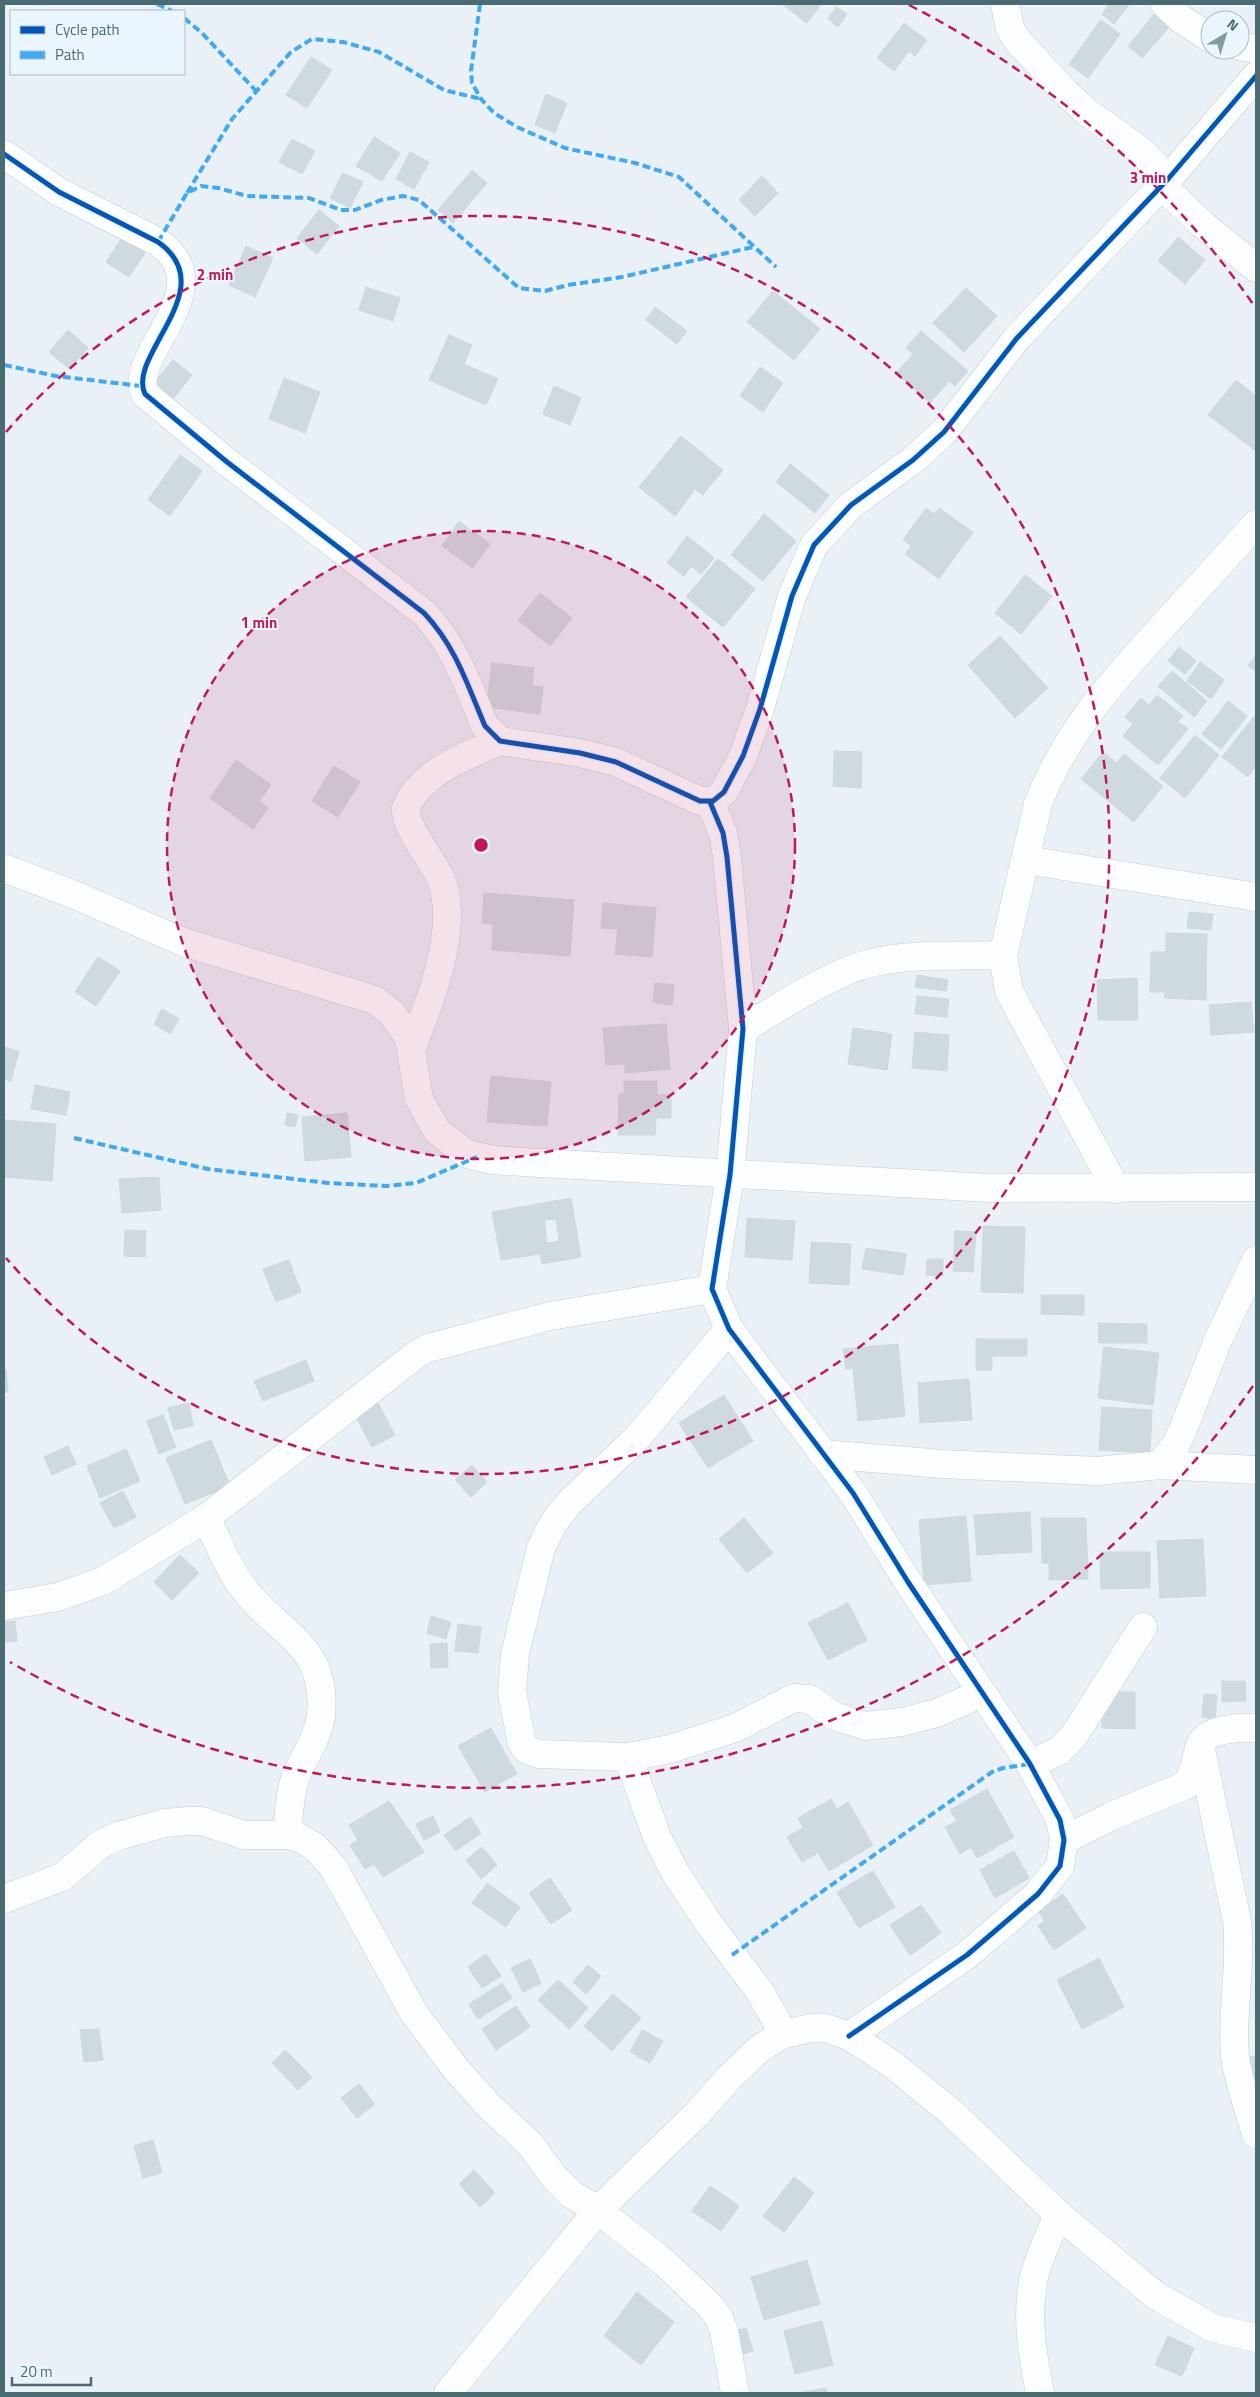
<svg xmlns="http://www.w3.org/2000/svg" width="1260" height="2397" font-family="'Titillium Web',sans-serif">
	<style>
		.building { fill: #cedadf; stroke: #cbd9de; fill-rule: evenodd }
		.lines { fill: none; stroke-linecap: round; stroke-linejoin: round }
		.minor-casing { stroke: #c5ced2; stroke-width: 29 }
		.minor { stroke: #fcfdfe; stroke-width: 28 }
		.quiet { stroke: #3fa9f5; stroke-width: 4; stroke-dasharray: 8 4; stroke-linecap: butt }
		.cycleway-casing { stroke: #eaf5fe; stroke-width: 8 }
		.cycleway { stroke: #0057b8; stroke-width: 5 }
		.ring { fill: none; stroke: #c2185b; stroke-width: 2.5; stroke-dasharray: 9 6 }
		.centre { fill: #c2185b; stroke: #eaf5fe; stroke-width: 2.5 }
		.ring-label { font-size: 15px; text-anchor: middle; font-weight: bold; fill: #c2185b; stroke: #eaf5fe; stroke-width: 4; stroke-linejoin: round; paint-order: stroke }
	</style>
	<rect width="100%" height="100%" fill="#e9f0f6"/>
	<g class="building">
		<path d="M782 4H821L807 23Z"/>
		<path d="M1109 4H1130L1114 24 1102 14Z"/>
		<path d="M836 7 847 14 838 27 828 19Z"/>
		<path d="M1155 13 1170 26 1142 58 1128 46Z"/>
		<path d="M1101 20 1120 34 1088 78 1069 64Z"/>
		<path d="M904 23 927 40 915 56 909 51 894 71 877 58Z"/>
		<path d="M311 57 332 70 307 108 286 95Z"/>
		<path d="M546 94 567 103 555 133 535 125Z"/>
		<path d="M374 137 400 153 382 181 356 166Z"/>
		<path d="M292 139 315 151 302 174 279 162Z"/>
		<path d="M410 152 429 162 414 189 396 179Z"/>
		<path d="M472 170 487 183 453 223 438 210Z"/>
		<path d="M343 173 363 182 350 208 330 198Z"/>
		<path d="M762 176 778 193 755 216 739 200Z"/>
		<path d="M319 210 339 226 317 254 297 238Z"/>
		<path d="M128 228 151 244 129 277 106 262Z"/>
		<path d="M1178 237 1205 260 1185 284 1158 261Z"/>
		<path d="M246 246 273 258 255 297 229 285Z"/>
		<path d="M366 287 400 298 393 321 359 310Z"/>
		<path d="M966 288 997 316 964 352 933 323Z"/>
		<path d="M773 291 820 329 794 360 747 322Z"/>
		<path d="M655 307 687 331 677 344 646 320Z"/>
		<path d="M68 330 88 348 69 369 49 352Z"/>
		<path d="M921 331 968 371 955 386 949 381 930 403 896 373 913 354 906 348Z"/>
		<path d="M449 335 472 345 464 364 498 379 486 405 429 380Z"/>
		<path d="M173 360 192 375 172 400 153 384Z"/>
		<path d="M760 367 783 383 763 412 740 396Z"/>
		<path d="M284 378 320 392 305 433 269 419Z"/>
		<path d="M1236 380 1256 396V451L1208 415Z"/>
		<path d="M554 386 581 398 570 425 543 414Z"/>
		<path d="M681 436 723 470 703 495 695 489 675 516 639 487Z"/>
		<path d="M180 455 202 471 170 516 148 500Z"/>
		<path d="M790 464 829 495 815 513 776 482Z"/>
		<path d="M926 508 934 514 939 508 973 532 939 579 905 554 911 546 903 540Z"/>
		<path d="M764 514 796 541 763 581 731 555Z"/>
		<path d="M459 521 490 544 473 568 442 546Z"/>
		<path d="M687 536 714 558 701 574 691 566 684 576 667 563Z"/>
		<path d="M718 559 755 589 723 627 686 597Z"/>
		<path d="M1025 575 1052 596 1021 634 995 613Z"/>
		<path d="M540 593 572 618 550 646 518 620Z"/>
		<path d="M1000 636 1048 688 1015 718 968 665Z"/>
		<path d="M1179 647 1196 661 1185 674 1168 661Z"/>
		<path d="M1256 655V672L1248 665Z"/>
		<path d="M1200 662 1224 680 1211 699 1187 681Z"/>
		<path d="M492 663 534 668 532 686 543 687 540 714 486 707Z"/>
		<path d="M1172 671 1207 701 1194 717 1158 686Z"/>
		<path d="M1157 695 1183 716 1178 722 1188 729 1158 765 1123 736 1133 724 1125 717 1141 698 1149 705Z"/>
		<path d="M1228 701 1247 716 1221 749 1202 734Z"/>
		<path d="M1256 714V766L1248 777 1222 757Z"/>
		<path d="M1195 735 1219 755 1185 798 1160 778Z"/>
		<path d="M834 751 862 752 861 788 833 786Z"/>
		<path d="M1103 752 1117 763 1124 754 1163 786 1134 822 1081 779Z"/>
		<path d="M236 760 271 785 259 801 268 808 253 829 210 798Z"/>
		<path d="M334 766 360 782 338 817 312 801Z"/>
		<path d="M484 893 574 900 570 956 492 950 493 924 482 923Z"/>
		<path d="M603 903 656 908 652 957 615 954 618 929 601 928Z"/>
		<path d="M1189 912 1213 914 1211 930 1187 928Z"/>
		<path d="M1166 933 1207 934 1206 1000 1164 998 1165 992H1150L1151 952H1166Z"/>
		<path d="M98 957 120 971 96 1006 75 992Z"/>
		<path d="M917 975 948 980 946 991 915 987Z"/>
		<path d="M1137 978 1138 1020H1098L1097 980Z"/>
		<path d="M655 983 674 985 672 1005 653 1002Z"/>
		<path d="M917 996 949 999 947 1017 915 1014Z"/>
		<path d="M1251 1002 1254 1032 1211 1035 1209 1005Z"/>
		<path d="M162 1009 179 1019 170 1034 154 1024Z"/>
		<path d="M666 1024 670 1069 625 1073V1064L606 1065 603 1028Z"/>
		<path d="M853 1028 892 1034 887 1070 848 1064Z"/>
		<path d="M915 1032 949 1035 947 1071 912 1068Z"/>
		<path d="M4 1047 19 1051 11 1081 4 1079Z"/>
		<path d="M491 1076 551 1082 547 1126 487 1122Z"/>
		<path d="M624 1081H657V1095H671V1118H656L655 1135H618L619 1094H624Z"/>
		<path d="M35 1085 70 1092 66 1115 31 1109Z"/>
		<path d="M287 1113 298 1115 295 1127 285 1125Z"/>
		<path d="M347 1113 351 1157 305 1161 302 1117Z"/>
		<path d="M4 1120 56 1124 52 1181 4 1177Z"/>
		<path d="M159 1177 161 1210 122 1213 119 1179Z"/>
		<path d="M571 1198 581 1257 542 1264 540 1254 501 1260 492 1212ZM556 1219 559 1241 547 1243 544 1220Z"/>
		<path d="M747 1218 795 1221 792 1260 745 1257Z"/>
		<path d="M983 1226 1025 1227 1023 1293 981 1292Z"/>
		<path d="M125 1230 146 1231 145 1257 124 1256Z"/>
		<path d="M955 1231 976 1232 973 1272 953 1271Z"/>
		<path d="M811 1242 851 1244 849 1285 809 1283Z"/>
		<path d="M866 1248 906 1254 903 1275 862 1269Z"/>
		<path d="M927 1259H943V1276L926 1275Z"/>
		<path d="M289 1260 301 1292 276 1302 263 1269Z"/>
		<path d="M1041 1295H1084V1315L1041 1314Z"/>
		<path d="M1098 1323 1147 1324V1343H1099Z"/>
		<path d="M976 1339H1027V1356H992V1370H976Z"/>
		<path d="M898 1344 905 1416 858 1421 853 1368 846 1369 843 1349Z"/>
		<path d="M1104 1347 1159 1353 1153 1405 1098 1398Z"/>
		<path d="M306 1360 314 1381 263 1401 254 1381Z"/>
		<path d="M4 1369H6L8 1392H4Z"/>
		<path d="M969 1379 972 1420 920 1423 918 1383Z"/>
		<path d="M724 1395 753 1441 708 1468 679 1423Z"/>
		<path d="M189 1403 193 1426 174 1430 168 1408Z"/>
		<path d="M378 1403 395 1435 372 1447 355 1415Z"/>
		<path d="M1102 1407 1152 1410 1150 1453 1099 1450Z"/>
		<path d="M163 1415 176 1447 159 1454 147 1421Z"/>
		<path d="M211 1440 230 1486 185 1504 166 1458Z"/>
		<path d="M68 1446 76 1464 52 1475 44 1457Z"/>
		<path d="M126 1449 140 1481 100 1498 87 1466Z"/>
		<path d="M472 1465 487 1482 471 1497 455 1480Z"/>
		<path d="M123 1491 136 1517 114 1528 100 1503Z"/>
		<path d="M1030 1512 1032 1552 977 1555 974 1515Z"/>
		<path d="M966 1516 971 1581 924 1585 919 1520Z"/>
		<path d="M744 1518 773 1553 747 1573 719 1539Z"/>
		<path d="M1041 1518H1086L1088 1579 1049 1580V1563H1042Z"/>
		<path d="M1203 1539 1206 1596 1160 1598 1157 1541Z"/>
		<path d="M1100 1552H1150V1588L1101 1589Z"/>
		<path d="M180 1555 199 1573 172 1600 154 1582Z"/>
		<path d="M848 1603 867 1640 828 1660 808 1623Z"/>
		<path d="M431 1616 451 1622 446 1639 427 1633Z"/>
		<path d="M15 1621 17 1641 4 1642V1622Z"/>
		<path d="M458 1624 481 1627 478 1653 455 1651Z"/>
		<path d="M447 1643 448 1667 431 1668 430 1644Z"/>
		<path d="M1222 1681H1245L1246 1701 1222 1702Z"/>
		<path d="M1102 1692H1135V1729L1102 1728Z"/>
		<path d="M1204 1694 1217 1695 1215 1719 1202 1717Z"/>
		<path d="M491 1728 517 1774 485 1792 458 1746Z"/>
		<path d="M987 1789 1014 1837 977 1858 971 1847 960 1854 945 1827 957 1821 950 1810Z"/>
		<path d="M831 1799 837 1809 848 1802 873 1845 829 1871 818 1853 802 1862 787 1837 803 1828 798 1818Z"/>
		<path d="M389 1801 424 1852 383 1877 374 1864 365 1869 350 1845 358 1840 349 1825Z"/>
		<path d="M433 1816 440 1832 424 1840 416 1824Z"/>
		<path d="M470 1817 481 1833 456 1851 444 1835Z"/>
		<path d="M482 1847 497 1865 481 1879 466 1860Z"/>
		<path d="M1014 1851 1029 1878 995 1898 980 1870Z"/>
		<path d="M873 1871 895 1907 859 1928 837 1892Z"/>
		<path d="M550 1878 572 1910 551 1924 529 1893Z"/>
		<path d="M487 1883 520 1907 506 1927 472 1903Z"/>
		<path d="M1063 1894 1086 1928 1054 1950 1038 1926 1045 1921 1038 1911Z"/>
		<path d="M921 1905 941 1933 910 1955 890 1925Z"/>
		<path d="M486 1954 501 1976 482 1988 468 1967Z"/>
		<path d="M1099 1958 1124 2007 1082 2029 1057 1980Z"/>
		<path d="M530 1959 541 1983 523 1992 511 1968Z"/>
		<path d="M588 1965 601 1976 586 1994 573 1982Z"/>
		<path d="M558 1980 588 2008 569 2029 538 2000Z"/>
		<path d="M502 1983 512 1998 478 2019 469 2004Z"/>
		<path d="M613 1994 641 2018 612 2051 584 2026Z"/>
		<path d="M516 2006 530 2027 496 2050 482 2029Z"/>
		<path d="M99 2029 103 2060 84 2062 80 2030Z"/>
		<path d="M642 2030 663 2041 650 2063 630 2052Z"/>
		<path d="M285 2050 312 2077 298 2090 272 2063Z"/>
		<path d="M1256 2056V2099L1249 2057Z"/>
		<path d="M359 2084 375 2104 357 2118 341 2098Z"/>
		<path d="M153 2140 162 2173 143 2178 134 2146Z"/>
		<path d="M474 2170 495 2193 480 2207 459 2184Z"/>
		<path d="M794 2177 814 2193 784 2232 763 2216Z"/>
		<path d="M710 2186 739 2206 721 2231 692 2211Z"/>
		<path d="M807 2260 820 2304 764 2320 751 2277Z"/>
		<path d="M637 2292 674 2322 641 2365 604 2336Z"/>
		<path d="M822 2321 833 2365 795 2374 784 2331Z"/>
		<path d="M746 2328 753 2351 735 2356 728 2333Z"/>
		<path d="M1168 2336 1194 2348 1182 2376 1155 2365Z"/>
		<path d="M826 2388 827 2393H799Z"/>
	</g>
	<g class="lines">
		<defs>
			<g id="minor">
				<path d="M1005 4 1010 29 1018 41 1066 93 1088 113 1141 151 1168 179"/>
				<path d="M1165 4 1181 19 1210 38"/>
				<path d="M1240 46 1256 49"/>
				<path d="M4 154 59 192 158 242C224 288 126 355 145 394L227 462 424 613C456 647 467 684 485 726L500 741 580 753 616 762 700 801H713L724 792 743 756 760 709 792 596 814 545 851 505 913 460 944 432 1017 338 1168 179 1256 76"/>
				<path d="M1162 186 1202 224 1256 268"/>
				<path d="M710 802 723 833 727 857 743 1029 730 1175 712 1289 729 1329 853 1493 908 1582 1030 1764 1060 1820 1064 1840 1060 1866 1038 1894 967 1955 849 2036"/>
				<path d="M1026 860 1256 897"/>
				<path d="M4 868 75 895 183 942 375 1000 393 1014 409 1038 419 1099 437 1131 467 1154 493 1160 523 1162 989 1188 1256 1187"/>
				<path d="M743 1029C777 1009 811 986 847 971 891 951 955 957 1003 955"/>
				<path d="M412 1047C430 1002 460 927 441 879 433 862 403 824 406 808 421 771 467 756 500 741"/>
				<path d="M1116 1189 1009 991 1003 955 1038 804C1065 734 1113 680 1164 625 1195 591 1225 558 1256 524"/>
				<path d="M729 1329 637 1438 569 1503 554 1522 541 1548 515 1654 512 1692 522 1743 527 1750 539 1754 628 1757 670 1749 735 1728 794 1698 810 1699 834 1716 866 1726 902 1722 937 1713 982 1693"/>
				<path d="M823 1454 942 1464 1097 1471 1160 1465 1256 1470"/>
				<path d="M1160 1465 1176 1444 1184 1427 1218 1340 1256 1260"/>
				<path d="M206 1518C217 1539 226 1563 239 1582 274 1634 328 1641 321 1715 318 1739 303 1757 295 1779 289 1796 289 1817 287 1835"/>
				<path d="M4 1606 58 1597 103 1581 206 1518 417 1354 428 1348 550 1316 712 1289"/>
				<path d="M1200 1745 1237 1921C1242 1966 1231 2011 1235 2056 1238 2082 1249 2108 1256 2134"/>
				<path d="M628 1757 657 1837 675 1872 707 1921 760 1992 784 2034"/>
				<path d="M1030 1764 1059 1751 1073 1737 1143 1627"/>
				<path d="M1064 1840 1112 1816 1186 1785C1195 1773 1195 1760 1200 1746 1206 1728 1241 1727 1256 1728"/>
				<path d="M4 1899 62 1877 101 1844 118 1836 165 1823 189 1821H202L244 1835H287L300 1838 315 1847 333 1867 414 2013 455 2068 489 2106 530 2144 554 2177 571 2194 598 2210 666 2264 711 2307 719 2318 724 2331 735 2393"/>
				<path d="M448 2393 598 2210 697 2114 728 2079 759 2049 775 2039 784 2034 811 2028H825L849 2036 892 2064 952 2113 1058 2214 1155 2295 1213 2328 1256 2338"/>
				<path d="M1040 2393C1033 2357 1026 2319 1033 2282 1037 2259 1050 2236 1058 2214"/>
			</g>
		</defs>
		<use href="#minor" class="minor-casing"/>
		<use href="#minor" class="minor"/>
		<g class="quiet">
			<path d="M157 4 172 11"/>
			<path d="M480 4 471 71 472 83 481 99 494 113 517 127 565 148 635 163 679 177 776 267"/>
			<path d="M184 18 202 33 256 91"/>
			<path d="M187 193 232 119 291 52 312 39 343 42 379 52 444 90 481 99"/>
			<path d="M158 242 187 193 201 186 218 188 247 196 309 198 341 210H355L381 200 403 196 419 200 519 288 545 291 568 285 622 277 753 247"/>
			<path d="M4 365 56 376 141 386"/>
			<path d="M74 1138 208 1169 328 1183 386 1186 416 1183 477 1157"/>
			<path d="M732 1955 992 1772 1003 1768 1030 1764"/>
		</g>
		<defs>
			<g id="cycleway">
				<path d="M4 154 59 192 158 242C224 288 126 355 145 394L227 462 424 613C456 647 467 684 485 726L500 741 580 753 616 762 700 801H713L724 792 743 756 760 709 792 596 814 545 851 505 913 460 944 432 1017 338 1168 179 1256 76"/>
				<path d="M710 802 723 833 727 857 743 1029 730 1175 712 1289 729 1329 853 1493 908 1582 1030 1764 1060 1820 1064 1840 1060 1866 1038 1894 967 1955 849 2036"/>
			</g>
		</defs>
		<use href="#cycleway" class="cycleway-casing"/>
		<use href="#cycleway" class="cycleway"/>
	</g>
	<circle cx="481" cy="845" r="314" fill="#c2185b" fill-opacity=".12"/>
	<g class="ring">
		<circle cx="481" cy="845" r="314"/>
		<path d="M6 432A629 629 0 1 1 6 1258"/>
		<path d="M1253 1386A943 943 0 0 1 10 1662M909 5A943 943 0 0 1 1253 304"/>
	</g>
	<circle cx="481" cy="845" r="8" class="centre"/>
	<g class="ring-label">
		<text x="1148" y="183">3 min</text>
		<text x="215" y="280">2 min</text>
		<text x="259" y="628">1 min</text>
	</g>
	<rect width="1260" height="2397" fill="none" stroke="#4b6b72" stroke-width="10"/>
	<rect x="10" y="10" width="175" height="65" fill="#eaf5fe" stroke="#aabec6"/>
	<rect x="20" y="26" width="25" height="8" fill="#0057b8" stroke="#aabec6"/>
	<text x="55" y="35" font-size="15" fill="#4b6b72">Cycle path</text>
	<rect x="20" y="51" width="25" height="8" fill="#3fa9f5" stroke="#aabec6"/>
	<text x="55" y="60" font-size="15" fill="#4b6b72">Path</text>
	<g transform="translate(1225 35) rotate(38)"><circle r="24" fill="#eaf5fe" stroke="#aabec6"/>
	<path d="M0-4L9 19L0 12L-9 19Z" fill="#829aa0"/>
	<text y="-8" font-size="14" font-weight="bold" text-anchor="middle" fill="#4b6b72">N</text>
	</g>
	<path d="M12 2377v8h79v-8" fill="none" stroke="#4b6b72" stroke-width="2.5"/>
	<text x="20" y="2377" font-size="15" fill="#4b6b72" stroke="#eaf5fe" stroke-width="4" paint-order="stroke">20 m</text>
</svg>
